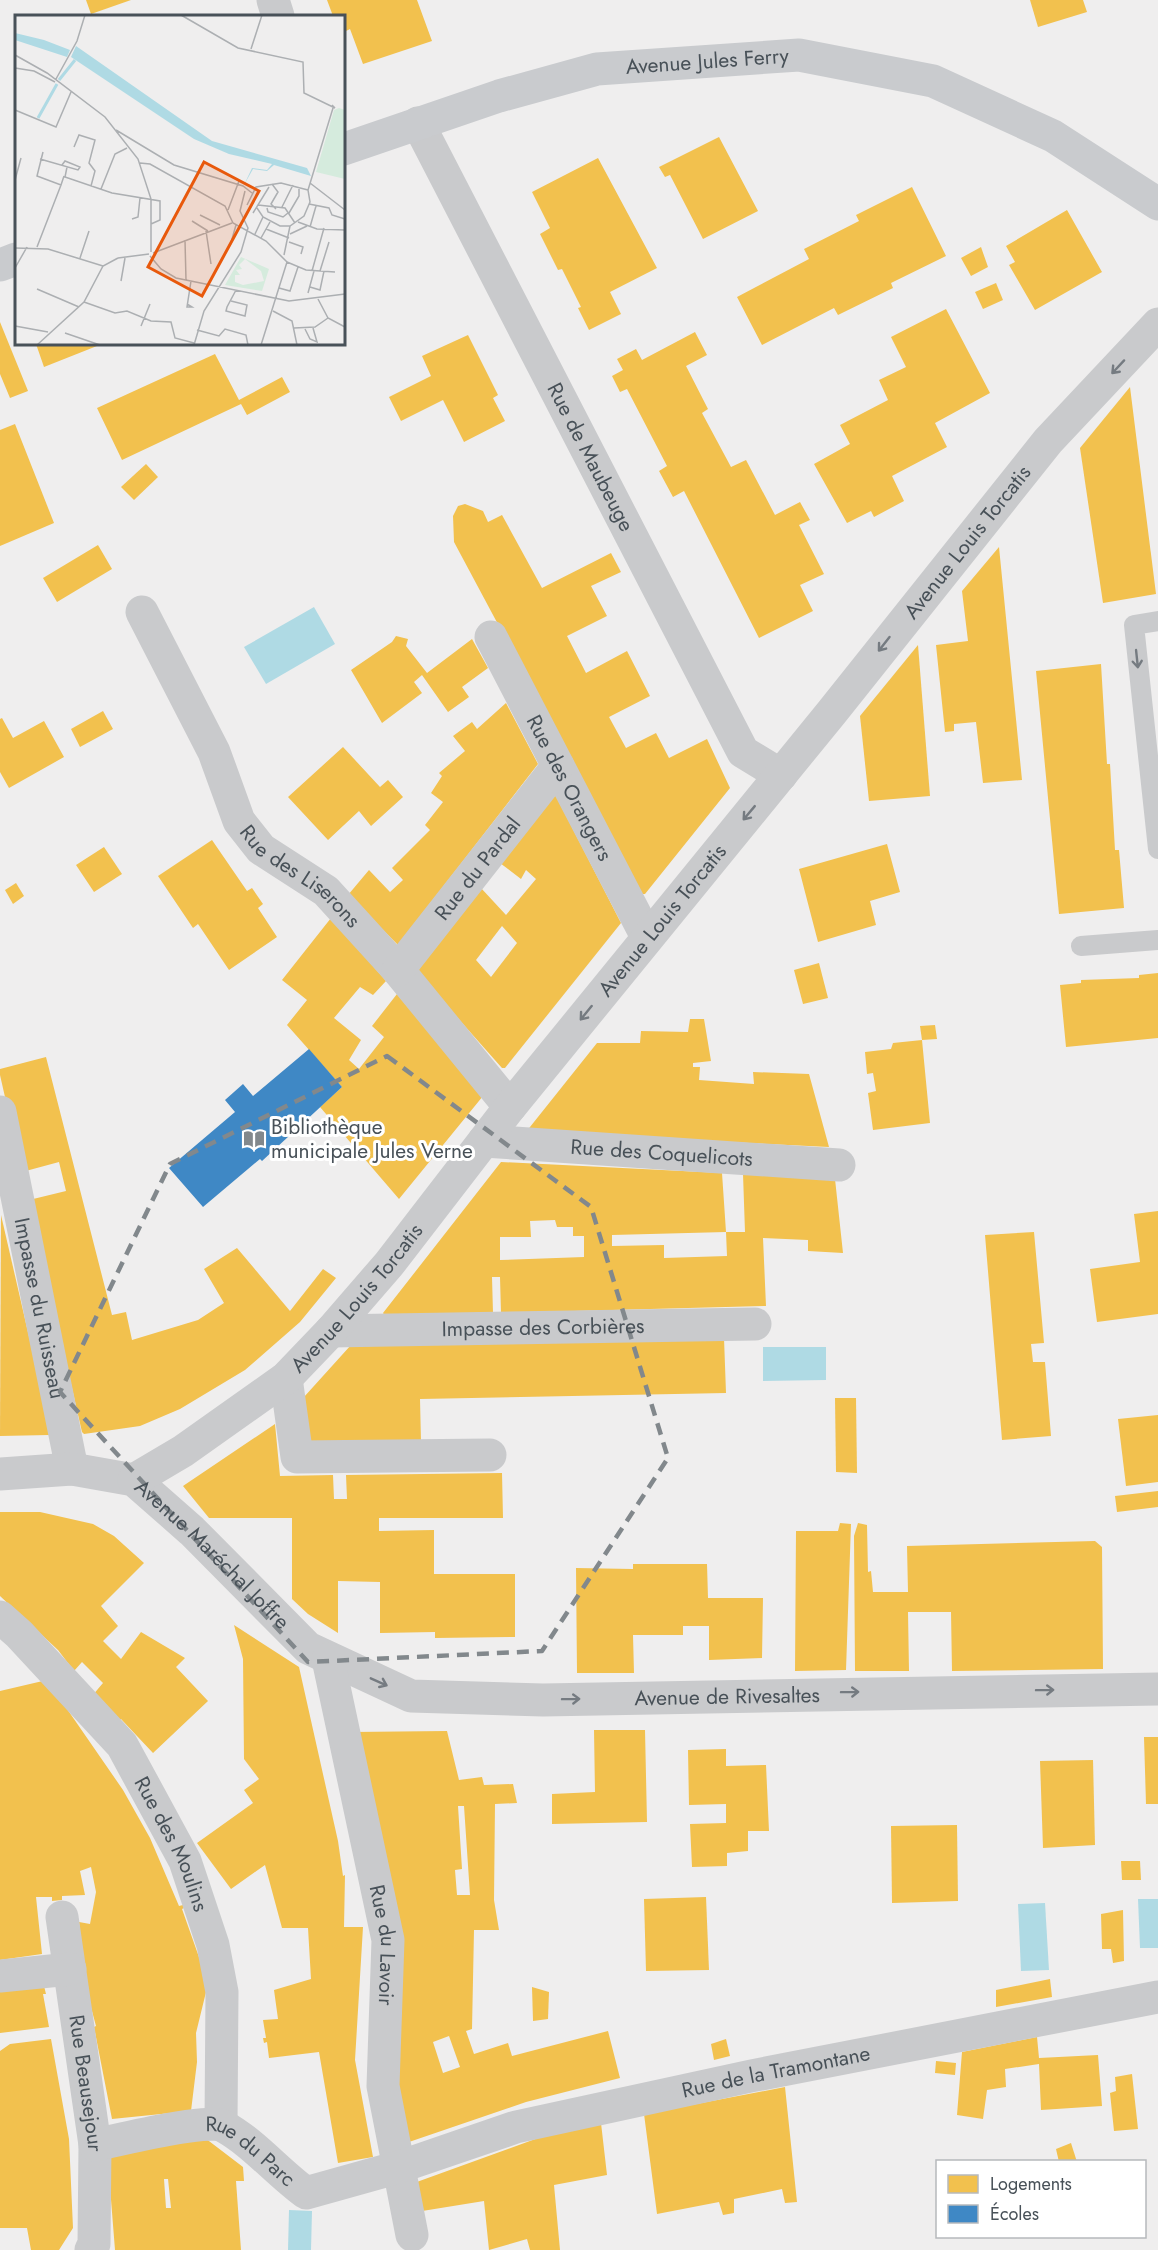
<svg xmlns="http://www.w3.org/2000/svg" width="1158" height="2250" font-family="Jost,sans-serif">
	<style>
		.water { fill: #afdae4 }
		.homes { fill: #f2c14e; fill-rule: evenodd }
		.schools { fill: #3f88c5 }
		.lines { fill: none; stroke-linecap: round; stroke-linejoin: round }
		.lane { stroke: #c9cacc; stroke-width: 20 }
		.street { stroke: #c9cacc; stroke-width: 33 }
		.secondary { stroke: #c9cbce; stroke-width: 33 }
		.oneway { stroke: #757b81 }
		.marked { fill: none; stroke: #82888c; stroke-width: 4.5; stroke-dasharray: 12 8; stroke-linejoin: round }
		.labels { text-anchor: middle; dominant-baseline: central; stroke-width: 6; stroke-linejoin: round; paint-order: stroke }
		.street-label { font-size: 21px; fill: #485158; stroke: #fff }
		.poi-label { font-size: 21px; fill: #485158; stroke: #fff; text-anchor: start }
		.inset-river { fill: none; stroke: #afdae4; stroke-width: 3 }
		.inset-road { fill: none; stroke: #acafb2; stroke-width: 1.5 }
		.view { fill: #e8590c; fill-opacity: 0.15; stroke: #e8590c; stroke-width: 3 }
		.inset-edge { fill: none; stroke: #485158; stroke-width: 3 }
	</style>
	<rect width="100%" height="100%" fill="#efeeee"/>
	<g class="water">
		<path d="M314 607 335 644 266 684 244 647Z"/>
		<path d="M763 1347H826V1380L763 1381Z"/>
		<path d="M1138 1899H1158V1948H1140Z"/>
		<path d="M1045 1903 1049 1970 1021 1971 1018 1904Z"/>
		<path d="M289 2210 312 2211 311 2250H288Z"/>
	</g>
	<g class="homes">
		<path d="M86 0H131L91 14Z"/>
		<path d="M327 0H417L432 41 363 64 350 29 344 32V16H333Z"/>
		<path d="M1030 0H1083L1087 12 1038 27Z"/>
		<path d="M719 137 758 211 703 239 670 175 665 177 659 167Z"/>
		<path d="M598 158 657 268 610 292 621 314 589 330 578 308 581 307 562 269 558 270 540 234 550 228 532 192Z"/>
		<path d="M912 187 946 256 891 283 893 288 838 315 834 308 762 345 737 297 809 259 804 249 859 221 856 215Z"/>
		<path d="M1067 210 1102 272 1035 310 1009 265 1015 262 1006 246Z"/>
		<path d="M981 247 988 267 971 276 961 258Z"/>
		<path d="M996 283 1003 300 983 309 975 292Z"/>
		<path d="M946 309 990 393 935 423 947 447 892 476 904 501 874 517 871 511 847 523 814 464 850 444 840 425 888 400 879 380 906 367 891 337Z"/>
		<path d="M0 322 28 391 10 398 0 374Z"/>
		<path d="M695 332 707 355 686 366 708 409 702 413 731 467 746 460 775 515 800 502 810 520 799 525 824 574 800 585 813 611 759 638 684 491 673 497 659 471 667 466 627 389 620 392 612 376 623 370 617 359 636 349 642 360Z"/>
		<path d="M468 335 498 395 493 398 505 421 464 442 443 400 401 421 389 397 431 376 422 356Z"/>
		<path d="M36 344H102L44 367Z"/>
		<path d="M215 354 239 400 282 377 290 392 247 415 241 404 122 460 97 408Z"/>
		<path d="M1130 387 1156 594 1103 603 1080 448Z"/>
		<path d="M15 424 54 523 0 546V430Z"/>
		<path d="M146 464 158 477 134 500 121 487Z"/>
		<path d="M465 504 483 511 488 522 502 515 542 588 611 553 621 572 591 586 607 616 567 636 586 673 627 651 650 696 609 717 626 748 656 733 669 758 707 739 730 788 645 894H642L454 542 453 516 458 506Z"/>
		<path d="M98 545 112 569 57 602 43 578Z"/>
		<path d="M999 547 1022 780 983 783 976 722 954 724V731L945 732 936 645 968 641 962 591Z"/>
		<path d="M396 636 408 639 406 646 427 673 472 639 488 668 462 687 469 697 448 712 422 675 414 682 422 693 382 723 351 670 392 642Z"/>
		<path d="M918 645 930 796 869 801 860 716Z"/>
		<path d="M1101 664 1107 764H1110L1115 850H1119L1124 908 1059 914 1036 671Z"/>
		<path d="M506 703 538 764 398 945 348 895 369 870 390 892 403 880 392 868 430 830 425 825 443 802 431 793 442 776 439 773 465 751 453 736 472 722 477 729Z"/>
		<path d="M103 711 113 729 80 747 71 729Z"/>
		<path d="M2 718 13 738 44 721 64 757 9 788 0 772V719Z"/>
		<path d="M343 747 380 787 388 780 403 797 371 826 359 811 328 840 288 797Z"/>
		<path d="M556 796 621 923 505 1068H502L416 971 481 888 506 915 536 879 526 870 521 879 500 863 552 797ZM502 926 517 943 491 977 476 960Z"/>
		<path d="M212 840 247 891 252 888 263 904 258 908 277 937 229 970 198 924 193 928 158 876Z"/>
		<path d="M887 844 900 892 870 901 876 925 818 942 799 869Z"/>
		<path d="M104 847 122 874 94 892 76 865Z"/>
		<path d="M16 883 24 896 13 904 5 890Z"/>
		<path d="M331 918 386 981 373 995 360 987 334 1018 361 1040 349 1060 359 1069 384 1037 372 1026 397 994 483 1096 399 1199 320 1107 342 1087 287 1025 307 1000 282 980Z"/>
		<path d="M819 963 828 998 803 1004 794 970Z"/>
		<path d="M1158 973V1038L1066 1047 1060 985 1081 983V980L1139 978V975Z"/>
		<path d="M690 1019H704L711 1061 693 1063V1067H700L699 1080 754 1084 753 1072 809 1074 829 1147 526 1132 597 1043H640L641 1031 688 1032Z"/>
		<path d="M935 1025 937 1039 922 1040 920 1026Z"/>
		<path d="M922 1040 930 1123 873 1130 868 1093 876 1091 873 1073 867 1074 865 1052 891 1049 893 1043Z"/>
		<path d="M46 1057 112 1315 126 1312 132 1340 198 1320 224 1303 204 1269 237 1248 290 1311 323 1269 336 1278 300 1322 245 1370 180 1409 140 1426 84 1434 82 1432 29 1200 66 1191 59 1162 22 1172 0 1075V1069Z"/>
		<path d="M501 1162 722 1173 726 1232 612 1235V1246L664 1245V1258L727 1256 726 1232H745L743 1174 835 1179 843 1253 808 1251V1240L763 1238 766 1306 501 1313 500 1277H492L493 1313 385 1316 383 1313ZM555 1220 557 1227H573V1236H584V1257L500 1260V1237H531L530 1221Z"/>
		<path d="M1158 1211V1314L1097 1322 1090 1269 1140 1262 1134 1214Z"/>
		<path d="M1 1215 51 1432 49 1435 0 1436Z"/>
		<path d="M1034 1232 1044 1343 1031 1344 1033 1362H1045L1051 1436 1002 1440 985 1235Z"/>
		<path d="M724 1338 726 1393 420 1399 421 1442 311 1443 304 1397 351 1345Z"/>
		<path d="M835 1398H856L857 1473 836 1472Z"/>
		<path d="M1158 1415V1482L1126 1486 1118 1419Z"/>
		<path d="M275 1424 280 1476 333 1475 334 1499H347L346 1475 502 1473 503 1518H379V1531L434 1530V1574H515V1637L435 1638V1632L380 1633V1582L338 1581V1633L308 1614 292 1599V1518H209L183 1486Z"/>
		<path d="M1158 1491V1507L1117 1512 1115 1496Z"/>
		<path d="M0 1512H40L93 1524 114 1536 144 1563 101 1606 118 1626 103 1641 121 1659 141 1632 185 1658 176 1667 208 1701 153 1753 121 1719 113 1726 92 1696 103 1683 82 1662 74 1671 58 1650 0 1596Z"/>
		<path d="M840 1523 851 1524 846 1670 795 1671 796 1531H838Z"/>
		<path d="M858 1523 867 1525 868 1572 871 1571 873 1592H908L907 1546 1095 1541 1102 1547 1103 1669 952 1671 951 1612H908L909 1671H855L854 1536Z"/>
		<path d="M633 1564H707L708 1598H763L762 1658 709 1660V1626H683V1635H633L634 1673H577L576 1568 633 1569Z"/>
		<path d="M234 1625 299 1667 338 1841 343 1876 345 1875 344 1927H363L355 2060 373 2157 338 2163 319 2052 269 2058 267 2042 264 2043 263 2038H266L263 2020 278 2019 274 1990 311 1979 308 1928H282L265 1865 231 1889 197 1843 253 1803 244 1790 259 1779 244 1759 243 1659Z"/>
		<path d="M47 1680 123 1790 150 1838 179 1906 183 1905 184 1908 182 1909 200 1960 206 1992 196 2033 197 2062 191 2111 112 2119 94 2027 96 2026 85 1985 79 1922 90 1924 96 1892 91 1867 80 1871 85 1895 62 1896V1900L52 1901V1897H36L42 1954 0 1960V1691Z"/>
		<path d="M594 1730H645L647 1822 552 1824V1794L595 1792Z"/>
		<path d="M447 1731 459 1780 482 1777 484 1785 513 1784 517 1803 495 1804 494 1900 499 1930H474L472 2029 466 2031 474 2054 508 2043 512 2056 608 2031 620 2078 526 2102 409 2142 393 2057 352 1732ZM458 1806H464L470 1895H457L455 1870 462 1869ZM449 2036 460 2067 443 2073 433 2042Z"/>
		<path d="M1144 1737H1158V1804H1146Z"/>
		<path d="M726 1749V1766L766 1765 769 1831H748V1851L727 1853V1866L692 1867 690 1824 726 1823V1804L689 1805 688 1750Z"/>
		<path d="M1093 1760 1095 1845 1043 1848 1040 1761Z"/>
		<path d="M957 1825 958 1901 892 1903 891 1826Z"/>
		<path d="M1121 1861H1140L1141 1880H1122Z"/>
		<path d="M706 1897 709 1970 646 1971 644 1899Z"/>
		<path d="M1123 1910 1124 1961 1113 1963 1111 1949H1102L1101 1914Z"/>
		<path d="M1050 1979 1052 1997 996 2007V1990Z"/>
		<path d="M44 1986 46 1994H43L49 2027 0 2033V1990Z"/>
		<path d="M532 1987 549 1992 548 2019 533 2021Z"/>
		<path d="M1037 2037 1039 2058 1098 2055 1102 2106 1041 2110 1039 2064 1005 2069 1006 2087 987 2090 983 2119 957 2115 962 2052Z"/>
		<path d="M51 2039 69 2139 73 2228 59 2250H31L27 2228H0V2051L10 2044Z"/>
		<path d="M726 2039 730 2056 714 2060 711 2044Z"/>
		<path d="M936 2061 956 2063 955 2075 935 2073Z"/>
		<path d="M1132 2074 1138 2129 1114 2131 1110 2093 1116 2091 1115 2077Z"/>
		<path d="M785 2087 797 2202 785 2203 782 2189 734 2199V2213L723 2215 719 2202 657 2214 644 2114Z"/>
		<path d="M601 2123 607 2175 554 2185 560 2250H530L527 2239 489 2250 484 2201 416 2212 414 2183 549 2134Z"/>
		<path d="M205 2138 243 2167 244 2181H236L241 2250H115L110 2187 111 2146ZM164 2179H168L171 2208H166Z"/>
		<path d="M1071 2143 1077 2162H1059L1056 2149Z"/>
	</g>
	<path class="schools" d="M309 1049 342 1087 262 1161 260 1159 203 1207 169 1168 235 1112 225 1100 243 1084 253 1096Z"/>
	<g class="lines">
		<g class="lane">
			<path d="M1158 621 1134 625 1158 849"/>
			<path d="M1081 946 1158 940"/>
		</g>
		<g class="street">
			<path d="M273 0 278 16"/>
			<path id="s1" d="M418 123 743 752 781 775"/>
			<path id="s2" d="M142 612 214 752 239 821 261 849 326 891 398 970 510 1107"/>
			<path id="s3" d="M491 637 647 937"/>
			<path id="s4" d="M398 970 558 766"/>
			<path id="s5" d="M0 1112 72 1469"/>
			<path id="s6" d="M484 1141 839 1165"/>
			<path id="s7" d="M331 1331 755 1324"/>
			<path d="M286 1378 297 1457 490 1455"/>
			<path id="s8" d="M0 1474 72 1469 134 1480 192 1531 308 1648 411 1696 543 1700 1158 1689"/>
			<path id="s9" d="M134 1480 183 1451 286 1378 331 1331 389 1264 510 1107 832 712 1048 441 1158 324"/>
			<path id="s10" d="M0 1617 19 1634 122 1745 185 1861 213 1945 222 1992 221 2124"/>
			<path id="s11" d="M328 1659 388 1940 383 2086 412 2235"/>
			<path id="s12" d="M62 1917 95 2145 94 2244 91 2250"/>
			<path d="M0 1976 70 1969"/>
			<path id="s13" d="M95 2145C117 2140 208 2118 223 2126 254 2143 277 2172 306 2193L399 2167 516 2127 751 2076 1158 1997"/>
		</g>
		<g class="secondary">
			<path id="s14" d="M344 149 499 96 597 69 799 55 933 81 1053 136 1158 204"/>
			<path d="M0 265 16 259"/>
		</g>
	</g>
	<defs><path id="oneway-shaft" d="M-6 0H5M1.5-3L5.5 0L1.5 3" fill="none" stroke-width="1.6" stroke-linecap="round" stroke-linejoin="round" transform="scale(1.5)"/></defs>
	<g class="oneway">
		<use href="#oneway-shaft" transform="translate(1118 367) rotate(133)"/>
		<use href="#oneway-shaft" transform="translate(884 644) rotate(128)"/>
		<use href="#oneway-shaft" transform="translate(1137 659) rotate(84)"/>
		<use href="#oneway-shaft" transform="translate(749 813) rotate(130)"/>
		<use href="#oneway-shaft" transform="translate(586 1013) rotate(129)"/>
		<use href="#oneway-shaft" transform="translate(379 1682) rotate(24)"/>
		<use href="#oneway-shaft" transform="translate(1045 1690) rotate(-1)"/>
		<use href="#oneway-shaft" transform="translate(850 1692) rotate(-1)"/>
		<use href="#oneway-shaft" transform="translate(571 1699) rotate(-1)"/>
	</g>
	<path class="marked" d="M387 1056 591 1207 668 1458 542 1651 308 1662 60 1392 170 1164Z"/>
	<defs>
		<symbol id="library-bare" viewBox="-9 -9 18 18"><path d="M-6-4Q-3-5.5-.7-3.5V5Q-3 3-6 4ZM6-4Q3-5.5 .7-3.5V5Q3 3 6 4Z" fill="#82888c" stroke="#fff" stroke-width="2.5" paint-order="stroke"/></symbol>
	</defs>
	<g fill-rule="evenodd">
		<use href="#library-bare" x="239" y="1124" width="30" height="30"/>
	</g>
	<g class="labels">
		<g class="street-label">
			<text stroke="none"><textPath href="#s14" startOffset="376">Avenue Jules Ferry</textPath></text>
			<text stroke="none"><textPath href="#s1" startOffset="376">Rue de Maubeuge</textPath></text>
			<text stroke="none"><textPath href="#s9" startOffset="1262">Avenue Louis Torcatis</textPath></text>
			<text stroke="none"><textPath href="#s3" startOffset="170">Rue des Orangers</textPath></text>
			<text stroke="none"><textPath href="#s4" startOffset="129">Rue du Pardal</textPath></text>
			<text stroke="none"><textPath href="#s2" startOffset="314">Rue des Liserons</textPath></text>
			<text stroke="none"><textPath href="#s9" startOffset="776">Avenue Louis Torcatis</textPath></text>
			<text stroke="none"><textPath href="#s6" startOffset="178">Rue des Coquelicots</textPath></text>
			<text stroke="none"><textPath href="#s9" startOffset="290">Avenue Louis Torcatis</textPath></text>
			<text stroke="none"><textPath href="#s5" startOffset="200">Impasse du Ruisseau</textPath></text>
			<text stroke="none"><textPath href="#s7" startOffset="212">Impasse des Corbières</textPath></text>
			<text stroke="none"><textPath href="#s8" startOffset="243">Avenue Maréchal Joffre</textPath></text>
			<text stroke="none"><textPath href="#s8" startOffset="807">Avenue de Rivesaltes</textPath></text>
			<text stroke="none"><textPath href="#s10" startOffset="288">Rue des Moulins</textPath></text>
			<text stroke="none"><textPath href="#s11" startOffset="292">Rue du Lavoir</textPath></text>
			<text stroke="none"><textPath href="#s13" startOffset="723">Rue de la Tramontane</textPath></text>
			<text stroke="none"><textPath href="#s12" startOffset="168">Rue Beausejour</textPath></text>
			<text stroke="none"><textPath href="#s13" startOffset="166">Rue du Parc</textPath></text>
		</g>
		<g class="poi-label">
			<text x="271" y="1127">Bibliothèque<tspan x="271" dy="24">municipale Jules Verne</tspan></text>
		</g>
	</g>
	<g transform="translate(15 15)">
		<rect width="330" height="330" fill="#efeeee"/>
		<path d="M324 93 330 95V164L301 157 319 95ZM226 242 254 254 247 276 210 270ZM230 244 246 256 249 266 228 270 220 267V260H225L221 255 227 254 224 250Z" fill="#d5ebdd" fill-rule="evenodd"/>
		<path d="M0 18 29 25 55 35 52 42 0 25ZM61 31 197 126 292 153 296 161 259 150 252 156 238 154 229 170 237 153 252 155 257 149 214 139 179 124 56 42Z" fill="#afdae4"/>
		<path class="inset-river" d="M44 65 60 45M23 103 42 69"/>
		<path class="inset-road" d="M166 0 223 33 288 47 289 78 320 93 317 90M236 34 247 0M0 40 32 58 90 102 123 144 136 184V237M0 53 19 56 40 67M41 64 62 26 70 0M0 95 41 112 56 77M101 115 159 150 228 171 237 178M59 132 64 120 80 125 74 148 80 156 76 171M28 137 22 161 46 170 49 161M25 144 63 155 65 152 50 146 47 150M125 148 135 149 210 191 218 208 251 226 272 247M52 152 50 162 97 178 145 186V205L136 209M0 165 6 143M295 168 330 195M257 169 263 177 256 189 261 194M86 174 100 139 112 133M294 189 314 193 317 200 330 204M232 190 241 172 266 168 293 175M243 190 270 193 280 208M267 192 278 170M242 193 248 202 265 211H275L289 201 295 187 293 175 318 93M252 193 253 197 268 202 273 198M213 195 224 166M238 198 254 172M274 198 284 181V172M185 200 205 210M117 204 123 202 125 183M177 206 193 216M283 207 302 214 330 215M295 212 301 191M251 214 274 223M191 216 196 249M240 219 248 202M275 219 292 211M246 223 255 207M170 225 171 265M274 227 288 232 286 239M215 231 221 210M22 232 46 170M0 233 33 234 88 251M138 238 217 208M269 240 275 211M135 241 146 254 161 263 274 286 330 279M65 243 74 216M103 243 134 239M272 247 291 255 320 257M0 253 12 232M297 256 309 213M305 256 314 227M106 266 110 243M295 272 305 275 309 256M264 273 275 276 283 252M22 274 64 292M293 278 299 256M303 284 313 303 330 312M216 286 232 290 230 301 211 296 212 292 221 275M69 287 100 298 112 296 136 306 156 307 160 323 179 328M172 289 177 292H172L176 266M258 296 277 306 282 330M0 311 33 317M126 311 135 289M279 313 300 312 313 303M290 314 295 324 302 327 298 313M182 315 204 321 210 314 231 320 233 330M50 318 85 330M22 330 69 287 88 251 103 243M179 330 189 296 226 237 233 213 225 196 230 176M246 330 272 247"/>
		<path class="view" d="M189 147 244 176 187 281 133 252Z"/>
		<rect width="330" height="330" class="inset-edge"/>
	</g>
	<rect x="936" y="2160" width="210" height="78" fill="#ffffff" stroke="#b6b9bc" stroke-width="1.5"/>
	<rect x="948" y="2175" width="30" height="18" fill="#f2c14e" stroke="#b6b9bc" stroke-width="1.5"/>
	<text x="990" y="2190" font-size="18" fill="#485158">Logements</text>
	<rect x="948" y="2205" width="30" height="18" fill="#3f88c5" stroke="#b6b9bc" stroke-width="1.5"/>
	<text x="990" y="2220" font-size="18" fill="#485158">Écoles</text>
</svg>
